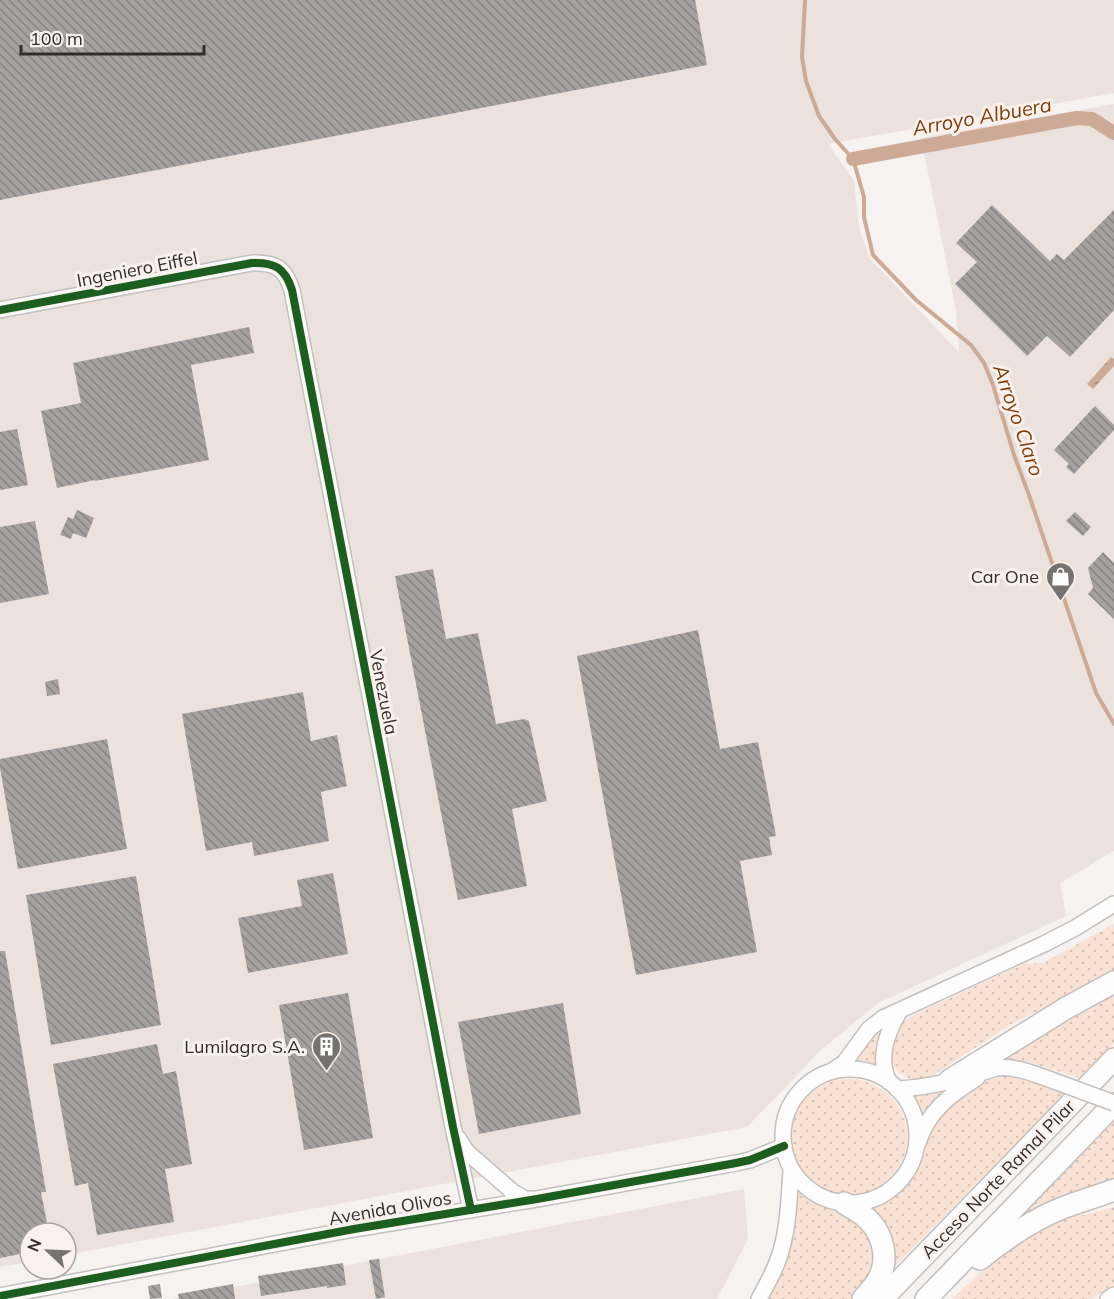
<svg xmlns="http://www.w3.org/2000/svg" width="1114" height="1299" font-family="Mulish,sans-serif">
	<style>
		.built { fill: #ece2dd }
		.grass { fill: url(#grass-dots) }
		.water { fill: url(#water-ripples) }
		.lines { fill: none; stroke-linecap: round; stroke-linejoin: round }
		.stream { stroke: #cdaa95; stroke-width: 4 }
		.canal { stroke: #cdaa95; stroke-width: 14 }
		.building { fill: url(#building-back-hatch) }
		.tertiary-casing { stroke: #c3bfbd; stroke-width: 18 }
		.motorway-casing { stroke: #c3bfbd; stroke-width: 24 }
		.tertiary { stroke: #fefdfd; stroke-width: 15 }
		.motorway { stroke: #fefdfd; stroke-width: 21 }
		.tertiary-bridge-casing { stroke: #c3bfbd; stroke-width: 18; stroke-linecap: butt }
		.tertiary-bridge { stroke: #fefdfd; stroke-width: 15 }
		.cycleway-casing { stroke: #faf1ec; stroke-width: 11 }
		.cycleway { stroke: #1b5e20; stroke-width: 8 }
		.labels { text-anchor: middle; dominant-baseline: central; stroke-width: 6; stroke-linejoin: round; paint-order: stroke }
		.street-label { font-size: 18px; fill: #312d2c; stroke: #faf1ec }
		.poi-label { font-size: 18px; fill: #312d2c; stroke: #faf1ec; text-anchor: end }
		.water-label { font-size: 20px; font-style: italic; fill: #7d3f0f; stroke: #faf1ec }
	</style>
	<defs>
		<pattern id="grass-dots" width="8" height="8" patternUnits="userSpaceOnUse" patternTransform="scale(1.5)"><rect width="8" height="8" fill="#f9e2d3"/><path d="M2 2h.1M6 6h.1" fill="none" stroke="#d6c2b5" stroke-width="1.8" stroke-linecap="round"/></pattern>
		<pattern id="water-ripples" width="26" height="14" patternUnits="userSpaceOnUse" patternTransform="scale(1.5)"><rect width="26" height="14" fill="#cdaa95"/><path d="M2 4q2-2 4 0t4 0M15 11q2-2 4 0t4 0" fill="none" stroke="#a78b7a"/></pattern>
		<pattern id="building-back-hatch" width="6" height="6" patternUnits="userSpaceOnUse" patternTransform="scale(1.5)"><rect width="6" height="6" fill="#a4a19f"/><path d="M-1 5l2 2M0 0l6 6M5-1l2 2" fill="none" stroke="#868482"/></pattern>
	</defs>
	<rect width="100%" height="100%" fill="#f6f2f0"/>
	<g class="built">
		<path d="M0 0H1114V93L828 144 854 181 859 228 870 259 959 352 956 310 921 138 1114 104V851L1060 883 1066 916 878 1003 820 1051 747 1127 66 1255V1233H30V1262L0 1267Z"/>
		<path d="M744 1189 748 1239 717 1299H172Z"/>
	</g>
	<g class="grass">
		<path d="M1114 924V975L1013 1023 929 1078 916 1080 905 1077 895 1068 890 1056 894 1031 903 1022 916 1014 1023 964 1043 963Z"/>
		<path d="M1114 988V1043L1081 1078 1025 1061 988 1060Z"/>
		<path d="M882 1025C879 1033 875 1042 875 1051 875 1057 877 1062 877 1067L857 1064 855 1062 863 1053 870 1037Z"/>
		<path d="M1005 1076 1022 1079 1065 1094 889 1272 869 1209 888 1201 900 1191 914 1173 921 1158 925 1138 930 1126 959 1098 988 1080Z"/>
		<circle cx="849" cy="1137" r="58"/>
		<path d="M955 1084 931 1103 921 1117 911 1096 925 1093Z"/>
		<path d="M1114 1117V1184L1009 1227Z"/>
		<path d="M794 1188 820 1204 840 1210 866 1223 878 1268 855 1299H767Z"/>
		<path d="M1114 1207V1284L1092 1299H952L996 1258 1025 1233 1061 1217 1085 1215Z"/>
	</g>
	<path class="water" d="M1111 357 1114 359V366L1093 389 1087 384Z"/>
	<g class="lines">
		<path class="stream" d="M805 0 802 57 806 81 819 116 835 139 853 159 864 197V217L873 255 916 300 971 345 984 363 993 385 1014 455 1029 495 1096 693 1114 724"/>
		<path class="canal" d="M853 159 1077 118 1092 119 1114 133"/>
	</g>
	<g class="building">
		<path d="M0 0H695L707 65 0 200Z"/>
		<path d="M992 205 1050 261 1057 254 1064 260 1114 210V310L1070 357 1047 336 1027 356 955 284 977 262 956 243Z"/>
		<path d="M249 327 254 353 191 365 209 460 129 475 95 481V480L57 488 41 411 81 403 73 363Z"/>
		<path d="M1095 406 1114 425V430L1074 474 1066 467 1069 464 1054 450Z"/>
		<path d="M17 429 28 485 0 490V432Z"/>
		<path d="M77 510 94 518 86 538 73 533 71 539 60 535 68 517 73 519Z"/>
		<path d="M1075 512 1091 527 1083 536 1066 521Z"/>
		<path d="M35 521 49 594 0 603V527Z"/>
		<path d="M1103 552 1114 563V619L1088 594 1093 588 1088 568Z"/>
		<path d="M433 569 446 639 478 633 496 724 524 719 529 721 547 801 512 809 527 886 458 900 395 576Z"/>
		<path d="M698 630 720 749 758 742 776 836 769 837 772 855 740 861 757 952 636 975 577 656Z"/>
		<path d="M58 679 60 694 47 696 45 682Z"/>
		<path d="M303 692 311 741 337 735 347 786 321 792 329 841 254 856 252 842 206 851 182 714Z"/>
		<path d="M107 739 127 849 18 869 0 768V759Z"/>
		<path d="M333 873 348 954 248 973 238 918 302 906 297 880Z"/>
		<path d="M136 876 161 1025 51 1045 26 895Z"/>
		<path d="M0 951H5L46 1192H41L49 1233H30V1252L0 1258Z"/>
		<path d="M348 993 373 1138 304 1150 279 1005Z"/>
		<path d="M563 1003 581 1114 479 1134 458 1022Z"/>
		<path d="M157 1044 163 1074 176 1071 192 1164 165 1169 174 1222 97 1235 88 1183 75 1186 53 1064Z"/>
		<path d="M379 1259 385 1297 376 1299 369 1260Z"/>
		<path d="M343 1263 346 1285 327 1288V1286L261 1296 258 1276Z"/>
		<path d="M160 1284 162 1298 150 1299 148 1286Z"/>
		<path d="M233 1284 235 1299H179L178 1294Z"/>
	</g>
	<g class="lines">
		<defs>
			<g id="tertiary">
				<path d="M0 310 252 263C275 262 285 268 292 290L453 1127 471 1210"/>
				<circle cx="850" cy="1136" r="67"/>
				<path d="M832 1071 844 1063 869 1029 883 1018 1044 944 1075 928 1114 904"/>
				<path d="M889 1082C877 1058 887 1033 899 1012"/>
				<path d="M897 1089C930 1088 965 1078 996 1068 1014 1066 1029 1072 1046 1078"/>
				<path d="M458 1138 467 1152 513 1192 525 1199H532"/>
				<path d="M918 1143C928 1111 950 1095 977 1078"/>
				<path d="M0 1296 354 1229 537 1199 736 1163 750 1160 784 1146"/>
				<path d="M759 1299C768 1282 778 1265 782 1247 789 1222 789 1196 791 1171"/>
				<path d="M1108 1299 1114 1295"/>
			</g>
			<g id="motorway">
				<path d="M950 1080 1068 1007 1114 982"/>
				<path d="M844 1203C850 1207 858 1211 864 1216 883 1231 890 1259 878 1280 874 1287 868 1293 863 1299"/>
				<path d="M980 1259C1006 1238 1033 1219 1065 1207 1081 1201 1098 1196 1114 1190"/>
				<path d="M882 1299 1114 1059"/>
				<path d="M926 1299 1114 1104"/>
			</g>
		</defs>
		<use href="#tertiary" class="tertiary-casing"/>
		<use href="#motorway" class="motorway-casing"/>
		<use href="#tertiary" class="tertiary"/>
		<use href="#motorway" class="motorway"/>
		<defs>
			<path id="tertiary-bridge" d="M1046 1078 1114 1103"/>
		</defs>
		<use href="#tertiary-bridge" class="tertiary-bridge-casing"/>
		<use href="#tertiary-bridge" class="tertiary-bridge"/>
		<defs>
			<g id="cycleway">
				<path d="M0 310 252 263C275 262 285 268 292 290L453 1127 471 1210"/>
				<path d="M0 1296 354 1229 537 1199 736 1163 750 1160 784 1146"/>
			</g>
		</defs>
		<use href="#cycleway" class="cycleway-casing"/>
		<use href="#cycleway" class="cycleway"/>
	</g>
	<defs>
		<symbol id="shop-pin" viewBox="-11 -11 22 30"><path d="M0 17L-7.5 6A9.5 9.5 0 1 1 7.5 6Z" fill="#767271" stroke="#faf1ec"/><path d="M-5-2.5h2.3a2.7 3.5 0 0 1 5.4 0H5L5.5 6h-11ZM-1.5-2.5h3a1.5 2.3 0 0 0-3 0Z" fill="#fff"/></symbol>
		<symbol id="building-pin" viewBox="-11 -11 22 30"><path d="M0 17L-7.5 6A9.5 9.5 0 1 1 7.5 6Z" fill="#767271" stroke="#faf1ec"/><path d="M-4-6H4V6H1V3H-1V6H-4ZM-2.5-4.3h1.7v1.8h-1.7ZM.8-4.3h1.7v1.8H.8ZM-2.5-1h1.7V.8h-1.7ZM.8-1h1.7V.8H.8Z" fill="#fff"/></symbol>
	</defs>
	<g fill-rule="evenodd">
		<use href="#shop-pin" x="1044" y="560" width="33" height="45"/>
		<use href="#building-pin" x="310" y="1030" width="33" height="45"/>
	</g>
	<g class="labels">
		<g class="street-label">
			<text transform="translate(137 269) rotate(-11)">Ingeniero Eiffel</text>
			<text transform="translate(384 692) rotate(79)">Venezuela</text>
			<text transform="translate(998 1179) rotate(-46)">Acceso Norte Ramal Pilar</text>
			<text transform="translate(390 1208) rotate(-10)">Avenida Olivos</text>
		</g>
		<g class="poi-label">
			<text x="1039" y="576">Car One</text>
			<text x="305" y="1046">Lumilagro S.A.</text>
		</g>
		<g class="water-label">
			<text transform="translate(982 116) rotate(-10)">Arroyo Albuera</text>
			<text transform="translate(1019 420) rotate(71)">Arroyo Claro</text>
		</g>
	</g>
	<g transform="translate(48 1251) rotate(293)"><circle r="28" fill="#faf1ec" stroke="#aaa39f" stroke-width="1.5"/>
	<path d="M0-4.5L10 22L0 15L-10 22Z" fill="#767271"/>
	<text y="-9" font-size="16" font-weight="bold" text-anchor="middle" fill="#312d2c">N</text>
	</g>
	<path d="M21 45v9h183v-9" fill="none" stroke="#312d2c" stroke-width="3"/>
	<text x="30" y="45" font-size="18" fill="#312d2c" stroke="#faf1ec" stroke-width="4.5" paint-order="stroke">100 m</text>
</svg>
